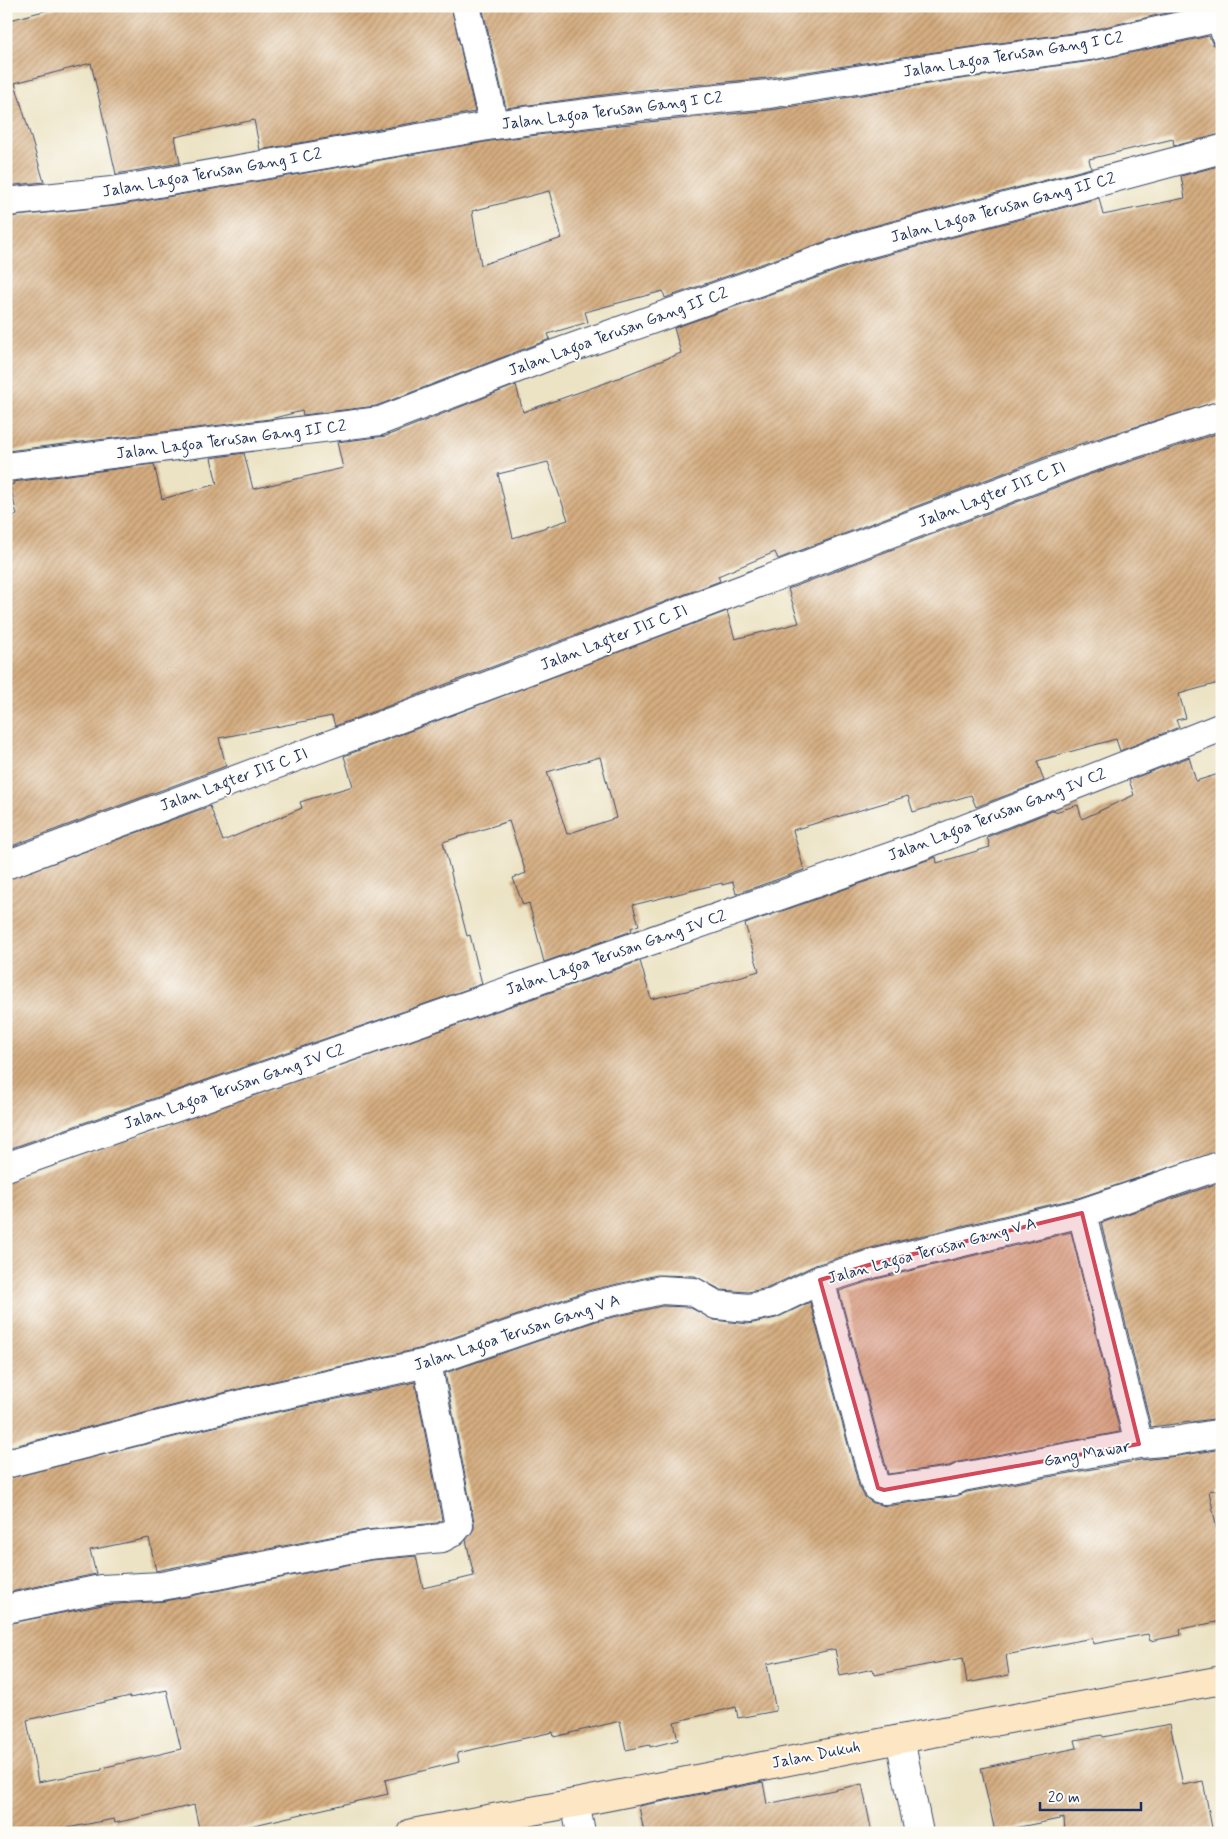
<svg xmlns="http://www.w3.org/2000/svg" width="1228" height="1839" font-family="Mynerve,sans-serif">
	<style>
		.building { fill: url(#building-hatch); fill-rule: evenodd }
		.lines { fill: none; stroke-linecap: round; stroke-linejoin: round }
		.lane-casing { stroke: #3a4a6d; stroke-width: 22 }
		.street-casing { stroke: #3a4a6d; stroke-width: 30 }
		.secondary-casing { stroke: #3a4a6d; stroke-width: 30 }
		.lane { stroke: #fff; stroke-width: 20 }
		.street { stroke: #fff; stroke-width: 28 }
		.secondary { stroke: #fce6c4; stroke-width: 28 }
		.marked { fill: #d1495b; fill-opacity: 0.2; stroke: #d1495b; stroke-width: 4; stroke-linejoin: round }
		.labels { text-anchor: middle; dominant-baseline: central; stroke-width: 4; stroke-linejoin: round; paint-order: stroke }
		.street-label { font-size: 16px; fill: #1b2f5e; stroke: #fdfcf7 }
	</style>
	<defs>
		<pattern id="building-hatch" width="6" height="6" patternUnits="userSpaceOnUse" patternTransform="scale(1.25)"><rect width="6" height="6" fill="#d5ad80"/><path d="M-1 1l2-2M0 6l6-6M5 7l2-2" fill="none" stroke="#ac8d6c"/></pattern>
	</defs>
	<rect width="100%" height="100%" fill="#fdfcf7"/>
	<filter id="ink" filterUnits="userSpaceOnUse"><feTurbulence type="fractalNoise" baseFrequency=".02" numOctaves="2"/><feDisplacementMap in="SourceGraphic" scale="10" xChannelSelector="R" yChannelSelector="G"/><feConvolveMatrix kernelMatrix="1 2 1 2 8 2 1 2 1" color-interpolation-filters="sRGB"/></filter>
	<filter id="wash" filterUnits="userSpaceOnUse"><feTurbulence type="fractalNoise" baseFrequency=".0096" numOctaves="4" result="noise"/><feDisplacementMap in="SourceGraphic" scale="20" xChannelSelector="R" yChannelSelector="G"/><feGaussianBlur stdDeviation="1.12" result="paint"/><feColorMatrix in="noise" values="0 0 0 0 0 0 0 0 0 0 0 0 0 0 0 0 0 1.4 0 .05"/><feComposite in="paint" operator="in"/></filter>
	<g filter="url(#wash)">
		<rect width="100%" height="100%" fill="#ece3c4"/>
		<g id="blocks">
			<g class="building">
				<path d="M63 6H451L475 112 260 150 254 120 175 137 180 163 116 174 91 63 15 83 44 182 6 186V21Z"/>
				<path d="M482 6H1198L1087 31 942 51 767 78 634 91 506 108Z"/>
				<path d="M1209 36 1213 45 1221 49 1222 51V134L1174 146 1173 139 1089 159 1091 168 855 231 665 298 663 291 585 312 588 322 548 334 550 339 376 406 303 415 302 411 270 419 7 451 6 217 115 206 496 140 638 123 771 110 946 81 1092 61ZM549 191 562 238 481 265 472 211Z"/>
				<path d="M1222 165V400L1077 445 778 559 775 552 718 576 720 581 335 726 332 716 219 738 226 766 6 848V518L17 515 10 485 14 484 13 482 154 464 162 499 217 484 211 458 244 453 253 489 343 468 337 442 386 436 516 385 523 412 608 382 681 353 674 328 864 261 1099 198 1103 215 1185 198 1181 176ZM548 462 568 520 513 538 498 474Z"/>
				<path d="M1222 432V682L1179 694 1186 718 1176 720 1179 727 1120 751 1116 739 1037 761 1044 781 976 807 971 795 913 812 908 796 793 830 804 870 736 894 733 882 722 885V883L633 905 639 925 631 928 632 931 544 962 529 903 523 905 513 878 526 873 509 821 443 842 467 936 470 935 482 984 6 1150V880L210 806 223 841 302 808 300 802 353 786 344 756 727 611 735 639 799 623 788 589 1088 475ZM600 757 616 818 567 834 547 772Z"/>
				<path d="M1189 757 1196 781 1222 773V1150L1078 1198 867 1249 815 1265 768 1288 748 1292 721 1290 695 1276 657 1275 587 1291 423 1348 243 1388 6 1448V1182L640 961 651 999 704 987 759 971 745 924 936 857 937 863 990 847 987 837 1055 810V812L1078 805 1082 819 1134 795 1129 780Z"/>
				<path d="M1222 1182V1418L1151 1427 1101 1223Z"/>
				<path d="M1071 1232 1120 1432 959 1462 949 1466 888 1474 839 1291 876 1279Z"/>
				<path d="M810 1302 859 1486 865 1497 873 1503 886 1506 956 1496 967 1492 1141 1460 1178 1456 1222 1449V1489L1209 1491 1222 1554V1621L1180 1629 1181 1635 1150 1641 1148 1634 1093 1644 1092 1638 1006 1655 1009 1675 967 1683 963 1658 874 1675 873 1669 840 1676 835 1649 767 1664 776 1711 738 1718 736 1707 674 1722 678 1740 650 1747V1745L626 1750 620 1721 554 1737 553 1732 457 1753 459 1762 385 1780 388 1794 220 1833H200L194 1805 115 1823 114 1819 41 1833H6V1624L103 1605 165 1601 371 1560 416 1556 423 1588 474 1576 466 1540 474 1529V1522L445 1373 596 1321 662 1306 689 1307 714 1320 748 1324 776 1318ZM167 1690 181 1749 102 1768V1770L38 1782 27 1720 130 1696V1698Z"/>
				<path d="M415 1382 442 1520 437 1523 366 1530 160 1570 156 1571 149 1538 90 1550 96 1574 6 1593V1479L250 1418Z"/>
				<path d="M1170 1724 1183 1785 1203 1781 1212 1828 1192 1833H1065L1064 1818 995 1832 981 1768 1077 1748 1075 1740 1102 1735 1103 1737Z"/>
				<path d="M763 1782 767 1804 862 1784 872 1833H644L639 1806Z"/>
			</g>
		</g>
	</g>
	<g filter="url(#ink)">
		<use href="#blocks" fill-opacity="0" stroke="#3a4a6d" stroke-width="1"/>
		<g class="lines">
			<defs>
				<path id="lane" d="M1213 6 1222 37"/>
				<g id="street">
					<path d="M466 6 494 125"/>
					<path d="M6 202 112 191 494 125 636 107 769 94 944 66 1090 46 1217 18"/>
					<path d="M6 467 380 421 549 356 859 246 1222 149"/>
					<path d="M6 865 463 695 1083 460 1222 415"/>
					<path d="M6 1167 921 846 1222 727"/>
					<path d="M1082 1213 1139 1444"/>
					<path d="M820 1280 874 1482 878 1488 884 1490 954 1481 962 1477 1139 1444 1175 1441 1222 1433"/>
					<path d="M6 1464 246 1403 427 1363 592 1306 661 1290 694 1292 716 1305 749 1308 773 1303 820 1280 872 1264 1082 1213 1222 1165"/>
					<path d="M6 1609 101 1589 162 1586 369 1545 442 1538 453 1532 459 1525 427 1363"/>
					<path d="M900 1739 919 1833"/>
					<path d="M575 1803 581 1833"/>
				</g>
				<path id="secondary" d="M412 1833 575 1803 900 1739 1222 1680"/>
			</defs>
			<use href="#lane" class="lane-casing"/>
			<use href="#street" class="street-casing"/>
			<use href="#secondary" class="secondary-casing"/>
			<use href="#lane" class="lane"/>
			<use href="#street" class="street"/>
			<use href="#secondary" class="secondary"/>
		</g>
	</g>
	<path class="marked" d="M1082 1213 1139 1444 884 1490 878 1488 820 1280 872 1264Z"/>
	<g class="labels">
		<g class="street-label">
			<text transform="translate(1013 55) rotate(-9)">Jalan Lagoa Terusan Gang I C2</text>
			<text transform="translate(612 111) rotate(-7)">Jalan Lagoa Terusan Gang I C2</text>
			<text transform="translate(212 173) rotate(-10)">Jalan Lagoa Terusan Gang I C2</text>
			<text transform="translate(1003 208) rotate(-15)">Jalan Lagoa Terusan Gang II C2</text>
			<text transform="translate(618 332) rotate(-20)">Jalan Lagoa Terusan Gang II C2</text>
			<text transform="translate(231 440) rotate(-7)">Jalan Lagoa Terusan Gang II C2</text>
			<text transform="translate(992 495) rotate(-21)">Jalan Lagter III C II</text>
			<text transform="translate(614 638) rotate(-21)">Jalan Lagter III C II</text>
			<text transform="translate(234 780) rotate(-20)">Jalan Lagter III C II</text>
			<text transform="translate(997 815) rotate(-21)">Jalan Lagoa Terusan Gang IV C2</text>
			<text transform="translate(616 953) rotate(-19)">Jalan Lagoa Terusan Gang IV C2</text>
			<text transform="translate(234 1087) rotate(-19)">Jalan Lagoa Terusan Gang IV C2</text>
			<text transform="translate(932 1251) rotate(-15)">Jalan Lagoa Terusan Gang V A</text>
			<text transform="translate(517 1333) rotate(-18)">Jalan Lagoa Terusan Gang V A</text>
			<text transform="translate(1087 1454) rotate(-10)">Gang Mawar</text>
			<text transform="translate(816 1755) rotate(-11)">Jalan Dukuh</text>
		</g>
	</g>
	<rect width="1228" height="1839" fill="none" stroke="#fdfcf7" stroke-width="25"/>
	<path d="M1040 1802v8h101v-8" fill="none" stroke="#1b2f5e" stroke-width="2.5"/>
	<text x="1048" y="1802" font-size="15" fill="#1b2f5e" stroke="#fdfcf7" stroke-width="4" paint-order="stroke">20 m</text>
</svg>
